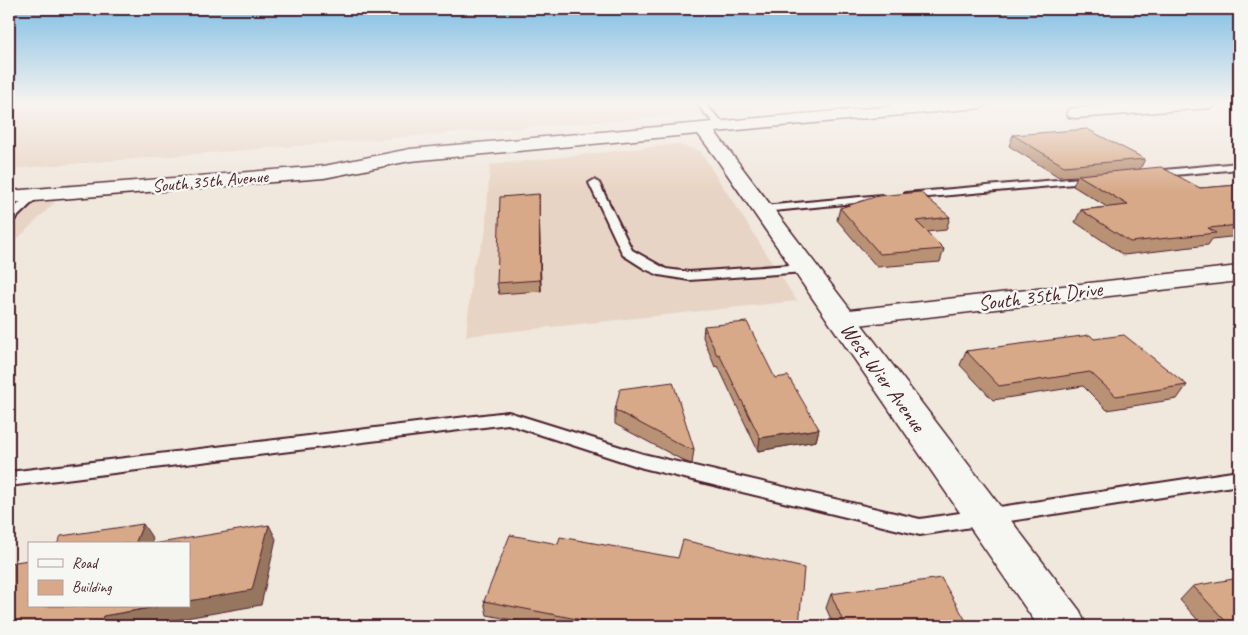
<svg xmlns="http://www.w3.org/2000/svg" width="1248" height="635" font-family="Caveat,sans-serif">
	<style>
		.built { fill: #e8d4c4 }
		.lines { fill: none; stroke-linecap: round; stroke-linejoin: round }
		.lane-casing { stroke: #4a1f2b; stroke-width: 4 }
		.street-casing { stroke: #4a1f2b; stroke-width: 3 }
		.secondary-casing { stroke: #4a1f2b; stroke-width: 3 }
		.lane { fill: #f6f6f2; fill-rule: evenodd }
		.street { fill: #f6f6f2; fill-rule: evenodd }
		.secondary { fill: #f6f6f2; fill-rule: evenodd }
		.wall { fill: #b99175; stroke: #4a1f2b }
		.shaded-wall { fill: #96765f; stroke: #4a1f2b }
		.building { fill: #d7a988; stroke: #4a1f2b }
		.labels { text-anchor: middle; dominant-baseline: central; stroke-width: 5; stroke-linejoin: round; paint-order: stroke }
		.far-street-label { font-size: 18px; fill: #4a1f2b; stroke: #f6f6f2 }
		.street-label { font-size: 21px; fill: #4a1f2b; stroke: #f6f6f2 }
	</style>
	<rect width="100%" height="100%" fill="#f0e7dd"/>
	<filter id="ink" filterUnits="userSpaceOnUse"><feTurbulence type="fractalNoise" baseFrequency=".02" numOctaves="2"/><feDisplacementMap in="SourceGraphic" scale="10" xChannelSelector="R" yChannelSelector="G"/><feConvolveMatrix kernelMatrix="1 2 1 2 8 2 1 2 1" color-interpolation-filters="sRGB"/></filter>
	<g filter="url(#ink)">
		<g class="built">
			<path d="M9 103H832L9 169Z"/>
			<path d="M678 144 700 151 797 301 466 336 473 266 485 237 490 165Z"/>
			<path d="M56 201 9 247V205Z"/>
		</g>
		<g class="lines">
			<defs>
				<g id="lane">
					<path d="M696 103H704L724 124V128H718Z"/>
					<path d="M888 103H897L906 110 899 112Z"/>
					<path d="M1239 163V169L1153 177 1148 174 1153 171Z"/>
					<path d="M1092 177 1096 178V182L906 199 901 196 906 193Z"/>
					<path d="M594 180 599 183 632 250 666 269 689 272 805 264 811 268 805 272 689 280 659 275 645 269 623 255 589 183Z"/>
					<path d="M34 192 39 195 38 197 13 221 9 222V213L30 193Z"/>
					<path d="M882 195 887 198 886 200 763 212 758 209 763 206Z"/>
					<path d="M508 412 643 454 920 519 1239 471V485L920 535 643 468 508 424 9 486V472Z"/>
				</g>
				<g id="street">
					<path d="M1145 103H1217L1215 106 1209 108 1075 118 1069 117 1067 113 1069 109 1075 108Z"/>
					<path d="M1239 266V281L841 327 831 325 827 319 831 313 841 311Z"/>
				</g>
				<path id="secondary" d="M927 103H987L985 106 979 108 715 132 1080 611 1086 626H1038L714 155 698 134 410 161 324 178 9 203V191L324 166 410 149Z"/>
			</defs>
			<use href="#lane" class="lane-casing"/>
			<use href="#street" class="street-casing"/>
			<use href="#secondary" class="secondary-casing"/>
			<use href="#lane" class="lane"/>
			<use href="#street" class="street"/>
			<use href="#secondary" class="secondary"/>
		</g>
		<g class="wall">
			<path d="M1013 135 1145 159 1140 169 1200 188 1239 185V236L1212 239 1208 245 1124 255 1075 222 1081 210 1107 207 1073 186 1077 176 1059 177 1009 146Z"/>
			<path d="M539 204 541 291 499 294 497 283Z"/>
			<path d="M840 208 950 217 946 230 926 232 944 249 940 262 877 267 837 220Z"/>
			<path d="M704 326 775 378 819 429 816 441 758 451 718 366 715 367 703 337Z"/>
			<path d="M1094 339 1187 385 1177 399 1107 410 1083 386 993 400 960 365 966 351Z"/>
			<path d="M615 410 694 449 692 464 686 462 615 424Z"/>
			<path d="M1193 586 1239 626H1203L1180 600Z"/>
			<path d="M831 594 969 626H834L826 608Z"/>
			<path d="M484 601 799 626H543L487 615Z"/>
		</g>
		<g class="shaded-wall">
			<path d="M539 194V204L541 291 540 280Z"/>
			<path d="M819 429 816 441 758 451 760 438Z"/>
			<path d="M143 524 153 539 151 544H135Z"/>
			<path d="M269 525 276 539 261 605 140 626H99L103 616 161 606H189V601Z"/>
		</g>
		<g class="building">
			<path d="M1087 129 1145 159 1064 166 1013 135Z"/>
			<path d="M1161 167 1200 188 1239 185V225L1208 228 1216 233 1130 242 1081 210 1128 205 1078 175Z"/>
			<path d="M920 192 950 217 916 221 944 249 880 254 840 208 878 196Z"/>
			<path d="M539 194 540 280 497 283 500 197Z"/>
			<path d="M747 322 775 378 788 376 819 429 760 438 719 354 717 355 704 326Z"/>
			<path d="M1090 335 1094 339 1124 335 1187 385 1116 396 1090 372 999 386 966 351Z"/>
			<path d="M673 382 694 449 687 448 615 410 620 389Z"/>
			<path d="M143 524 135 544H57L61 536Z"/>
			<path d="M269 525 252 590 189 601V544H153Z"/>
			<path d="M510 535 558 544 560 537 678 558 683 540 804 568 799 626H613L484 601Z"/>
			<path d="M29 560V606H161L103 616 99 626H9V563Z"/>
			<path d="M941 578 969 626H845L831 594Z"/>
			<path d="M1239 578V626H1230L1193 586Z"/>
		</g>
	</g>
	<linearGradient id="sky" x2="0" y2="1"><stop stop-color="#7fbee5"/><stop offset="0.54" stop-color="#f8f4f0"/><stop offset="1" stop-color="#f8f4f0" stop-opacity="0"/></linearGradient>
	<rect width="1248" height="192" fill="url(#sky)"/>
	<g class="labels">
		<g class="far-street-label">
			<text transform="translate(210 181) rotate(-5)">South 35th Avenue</text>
		</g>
		<g class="street-label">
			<text transform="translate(1040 296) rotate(-7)">South 35th Drive</text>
			<text transform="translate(883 377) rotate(54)">West Wier Avenue</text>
		</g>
	</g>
	<rect width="1248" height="635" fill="none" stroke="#f6f6f2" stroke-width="30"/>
	<rect x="15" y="15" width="1218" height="605" fill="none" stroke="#4a1f2b" stroke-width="2" filter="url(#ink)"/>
	<rect x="28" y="542" width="162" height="65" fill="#f6f6f2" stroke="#b1a0a2"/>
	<rect x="38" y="559" width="25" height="8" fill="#f6f6f2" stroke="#b1a0a2"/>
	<text x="72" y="568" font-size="15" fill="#4a1f2b">Road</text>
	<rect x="38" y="580" width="25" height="15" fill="#d7a988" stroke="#b1a0a2"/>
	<text x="72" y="592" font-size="15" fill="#4a1f2b">Building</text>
</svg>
